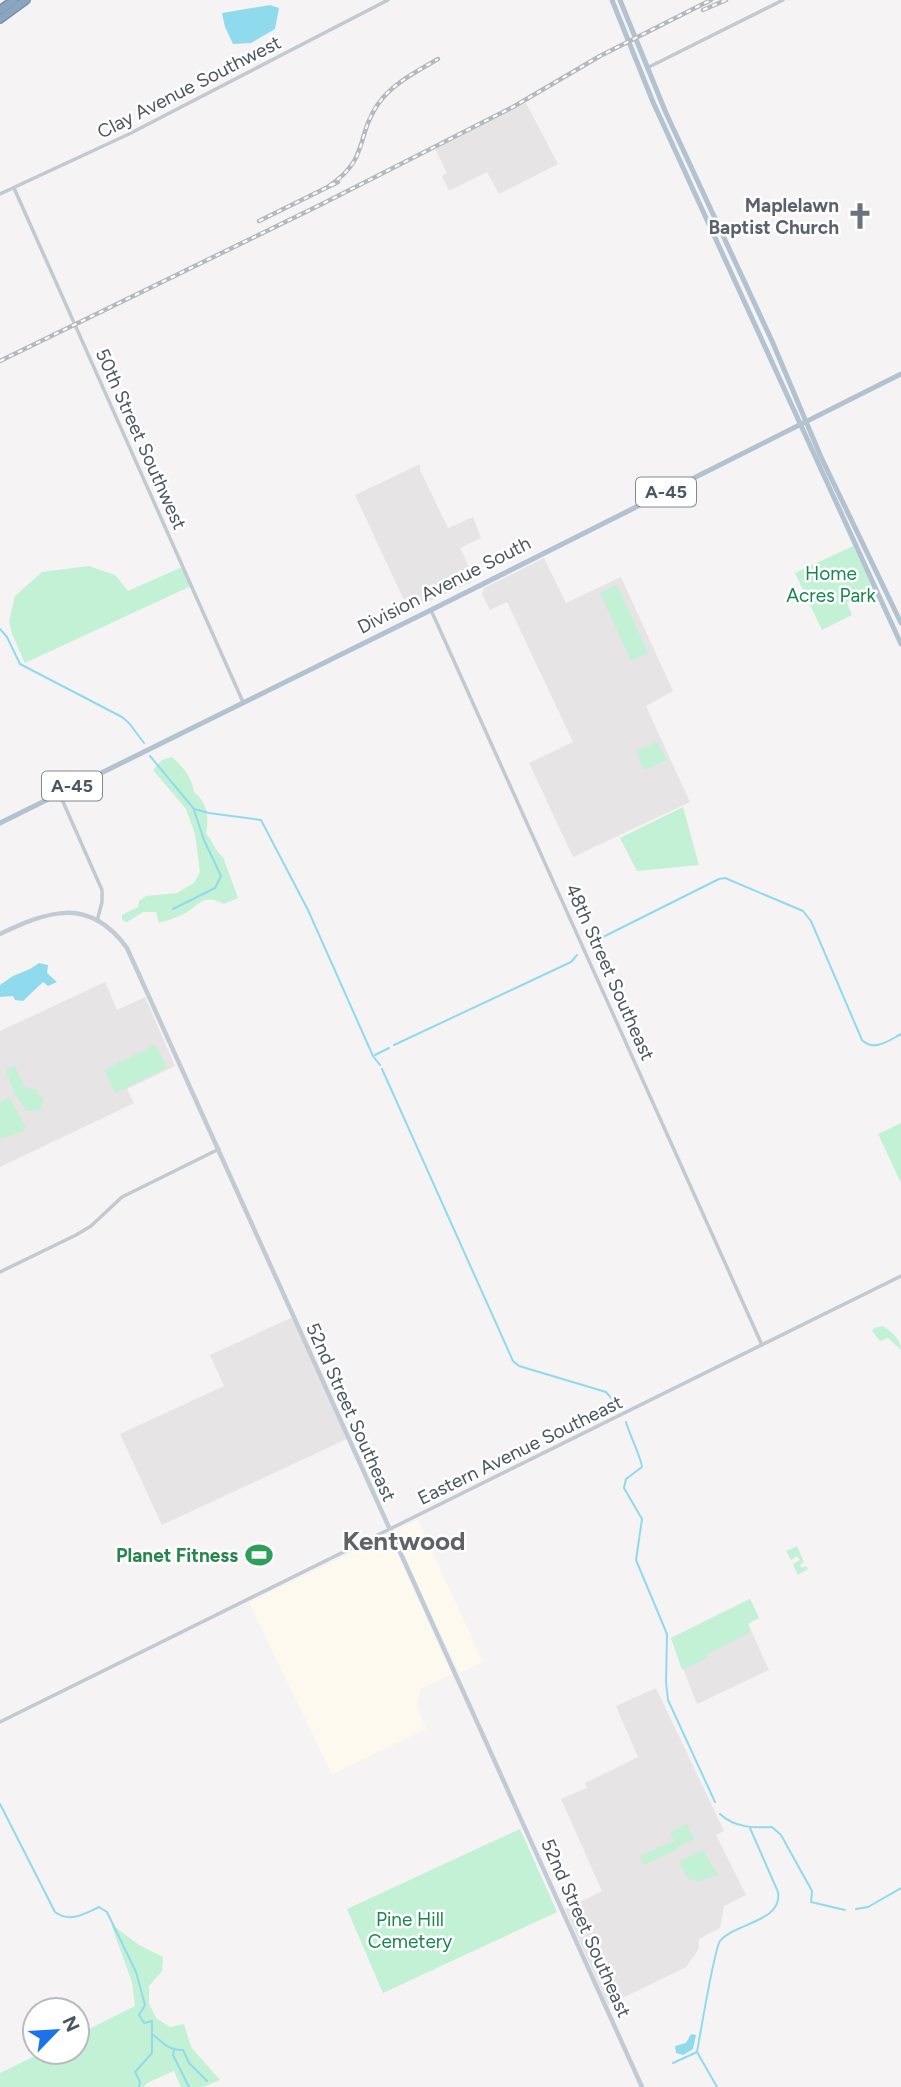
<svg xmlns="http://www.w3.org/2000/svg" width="901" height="2087" font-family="Figtree,sans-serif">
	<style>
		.commercial { fill: #fdf9ef }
		.education { fill: #e6e4e5 }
		.green { fill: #c3f1d5 }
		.water { fill: #90daee }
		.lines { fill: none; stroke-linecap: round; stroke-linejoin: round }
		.stream { stroke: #90daee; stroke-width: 2 }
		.motorway-casing { stroke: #7690ad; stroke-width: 10 }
		.tertiary { stroke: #c1cad2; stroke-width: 3.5 }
		.secondary { stroke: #c1cbd6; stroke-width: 4.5 }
		.primary { stroke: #b3c2d1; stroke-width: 5 }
		.motorway { stroke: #8ba5c1; stroke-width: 7 }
		.rail-casing { stroke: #b5b8bd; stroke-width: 4.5 }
		.rail { stroke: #fff; stroke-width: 2; stroke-dasharray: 5; stroke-linecap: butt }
		.labels { text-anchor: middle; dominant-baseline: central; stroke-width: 5; stroke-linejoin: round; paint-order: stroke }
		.shield { fill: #fff; stroke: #808990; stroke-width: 2 }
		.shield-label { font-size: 18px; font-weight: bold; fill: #4a5661 }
		.street-label { font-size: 19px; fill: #4a5661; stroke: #fff }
		.worship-label { font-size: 19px; font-weight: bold; fill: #5b616d; stroke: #fff; text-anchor: end }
		.park-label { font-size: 19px; fill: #17864f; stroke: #fff }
		.leisure-label { font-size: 19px; font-weight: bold; fill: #27864d; stroke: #fff; text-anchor: end }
		.district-label { font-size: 26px; font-weight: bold; fill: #5f6368; stroke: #fff }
	</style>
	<rect width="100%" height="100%" fill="#f5f3f3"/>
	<g class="commercial">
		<path d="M418 1520 483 1662 459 1673 393 1532Z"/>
		<path d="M384 1537 390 1538 452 1674 421 1689 417 1705 426 1729 332 1775 249 1602Z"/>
	</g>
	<g class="education">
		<path d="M526 103 558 164 499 194 487 172 449 191 442 176 447 173 435 149Z"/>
		<path d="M420 464V470L448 528 473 517 481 538 460 548 475 580 409 611 355 495Z"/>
		<path d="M544 558 566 603 621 577 673 691 646 706 690 802 573 857 529 763 573 742 507 602 490 610 482 594 484 588Z"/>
		<path d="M105 982 117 1010 145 997 175 1066 127 1089 134 1103 0 1167V1031Z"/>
		<path d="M293 1317 349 1438 162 1525 120 1434 224 1386 210 1355Z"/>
		<path d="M750 1599 759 1618 748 1624 769 1670 697 1704 671 1638Z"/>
		<path d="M656 1688 724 1831 716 1835 746 1895 724 1906 720 1928 699 1939 698 1950 686 1967 608 2005 565 1909 602 1891 561 1799 587 1788 585 1783 638 1757 616 1706Z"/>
	</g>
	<g class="green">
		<path d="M853 546 874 590 847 603 852 615 822 630 795 573Z"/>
		<path d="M89 566 115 575 128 591 182 567 191 586 25 663 12 634 9 621 15 596 42 572Z"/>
		<path d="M617 585 648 653 631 661 600 593Z"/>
		<path d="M657 742 667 760 644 770 636 751Z"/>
		<path d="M172 757C183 767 192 777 194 792 208 803 209 818 206 834 214 841 214 851 223 857L238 898 224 904C203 894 202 903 187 912 179 917 168 920 159 923L156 912H143L127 922 122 920V915L138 907 139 901 146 896 177 893 194 883 200 872 195 834 186 809 153 770 162 760Z"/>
		<path d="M683 807 699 865 637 871 620 838Z"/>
		<path d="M155 1045 167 1068 115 1093 104 1070Z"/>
		<path d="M14 1065 24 1087 35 1089 43 1099 41 1110 27 1111 14 1092 6 1070Z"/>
		<path d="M9 1097 25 1126 24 1131 0 1139V1103Z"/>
		<path d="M901 1123V1183L878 1134Z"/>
		<path d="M883 1326C891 1332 901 1338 901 1350L888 1338 880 1341 872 1331 874 1328Z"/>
		<path d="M797 1546 804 1562 800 1565 802 1568 806 1566 808 1569 798 1575 793 1564 800 1560 797 1556 791 1560 786 1551Z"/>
		<path d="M750 1599 759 1618 748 1623 751 1632 707 1654V1658L682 1670 671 1638Z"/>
		<path d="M687 1824 694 1839 677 1847 678 1849 644 1865 640 1856 674 1841 670 1832Z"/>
		<path d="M520 1829 557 1912 383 1993 347 1909Z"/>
		<path d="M703 1850 718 1875 699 1881 688 1879 679 1862Z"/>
		<path d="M111 1924 139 1945 163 1957 162 1971 149 1986V2003L156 2018 170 2027 184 2024 191 2047 220 2080 203 2087H181L174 2071 147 2083 144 2087H0V2073L43 2052H77V2035L135 2006 132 1982Z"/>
	</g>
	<g class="water">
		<path d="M270 5 279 8 275 29 251 43 233 44 225 27 222 13Z"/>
		<path d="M39 963 48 965 47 973 57 982 48 986 43 982 23 1001 15 1000 13 996 0 997V985L13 976 30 969Z"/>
		<path d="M691 2034 696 2035 693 2049 683 2055 676 2053 675 2046 686 2043Z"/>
	</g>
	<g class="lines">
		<g class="stream">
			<path d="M0 629 7 637 20 664 122 717 129 723 144 743"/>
			<path d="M150 756 194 809 209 813 261 820 308 910 373 1056 380 1065"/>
			<path d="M173 909 215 888 221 876 204 840 194 810"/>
			<path d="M589 944 719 879 725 878 803 911 811 921 862 1040C874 1052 888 1041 901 1034"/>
			<path d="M394 1045 571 962 577 955"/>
			<path d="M375 1055 389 1048"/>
			<path d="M382 1069 513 1361 519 1366 606 1392 619 1407"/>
			<path d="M626 1422C629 1433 642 1460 642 1467L626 1479 624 1488 642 1519 636 1560 667 1634 666 1683 668 1700 715 1802"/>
			<path d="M0 1804 55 1912C70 1923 84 1914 99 1907L107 1912 136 1972 145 2005 139 2015 144 2023 152 2021V2053L135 2072 140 2082 139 2087"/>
			<path d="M720 1814C735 1828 754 1828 772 1827L781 1835 812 1891 811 1902 845 1910"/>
			<path d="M856 1909 868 1907 901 1888"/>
			<path d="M152 2034C163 2042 168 2051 183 2050L189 2063 207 2081"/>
			<path d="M174 2050 173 2055 189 2087"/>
			<path d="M673 2063 697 2052"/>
			<path d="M717 2087 697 2052C700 2036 714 1950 720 1941 734 1923 783 1922 778 1892L750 1828"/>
		</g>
		<defs>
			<g id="motorway">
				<path d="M0 10 14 0"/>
				<path d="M0 19 26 0"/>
			</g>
		</defs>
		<use href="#motorway" class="motorway-casing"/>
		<g class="tertiary">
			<path d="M647 68 783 0"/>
			<path d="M14 188 243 702"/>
			<path d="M0 194 129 134 388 0"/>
			<path d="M431 610 762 1345"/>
			<path d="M60 795 102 890V902L97 921"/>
			<path d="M0 1272 76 1235 91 1226 122 1197 219 1149"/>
			<path d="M0 1722 901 1276"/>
		</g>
		<path class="secondary" d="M0 934C48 911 89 896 127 948L642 2087"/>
		<g class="primary">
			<path d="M612 0 653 102 901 644"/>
			<path d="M620 0 666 113 772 341 821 457 901 623"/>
			<path d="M0 823 431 610 901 374"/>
		</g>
		<use href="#motorway" class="motorway"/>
		<defs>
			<g id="rail">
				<path d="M703 10 726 0"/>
				<path d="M329 186C370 158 355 138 378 104 392 84 417 71 438 59"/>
				<path d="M259 221 338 182"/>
				<path d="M0 361 320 205 513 107 600 56 711 0"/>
			</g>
		</defs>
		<use href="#rail" class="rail-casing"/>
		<use href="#rail" class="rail"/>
	</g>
	<defs>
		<symbol id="church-bare" viewBox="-9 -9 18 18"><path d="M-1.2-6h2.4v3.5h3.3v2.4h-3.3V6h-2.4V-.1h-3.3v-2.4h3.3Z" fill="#6b7280" stroke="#fff" stroke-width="2.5" paint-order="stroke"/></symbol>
		<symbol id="stadium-bare" viewBox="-9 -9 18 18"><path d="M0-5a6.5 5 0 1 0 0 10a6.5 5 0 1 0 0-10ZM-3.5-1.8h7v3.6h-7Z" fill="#2e9e5b" stroke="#fff" stroke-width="2.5" paint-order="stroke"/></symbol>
	</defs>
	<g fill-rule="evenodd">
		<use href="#church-bare" x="841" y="197" width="38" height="38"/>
		<use href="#stadium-bare" x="240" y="1536" width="38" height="38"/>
	</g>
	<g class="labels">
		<g class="shield">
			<rect x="636" y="477.5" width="60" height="29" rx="5"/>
			<rect x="42" y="771.5" width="60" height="29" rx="5"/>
		</g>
		<g class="shield-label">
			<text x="666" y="492">A-45</text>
			<text x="72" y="786">A-45</text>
		</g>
		<g class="street-label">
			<text transform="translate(189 87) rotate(-27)">Clay Avenue Southwest</text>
			<text transform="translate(141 439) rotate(66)">50th Street Southwest</text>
			<text transform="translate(444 585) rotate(-27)">Division Avenue South</text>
			<text transform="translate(610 972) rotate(66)">48th Street Southeast</text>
			<text transform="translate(351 1412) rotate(66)">52nd Street Southeast</text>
			<text transform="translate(520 1450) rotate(-26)">Eastern Avenue Southeast</text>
			<text transform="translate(586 1928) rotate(66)">52nd Street Southeast</text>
		</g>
		<g class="worship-label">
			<text x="839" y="205">Maplelawn<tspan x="839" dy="22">Baptist Church</tspan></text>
		</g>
		<g class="park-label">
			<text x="831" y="573">Home<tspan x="831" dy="22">Acres Park</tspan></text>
			<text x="410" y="1919">Pine Hill<tspan x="410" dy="22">Cemetery</tspan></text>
		</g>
		<g class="leisure-label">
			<text x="238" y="1555">Planet Fitness</text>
		</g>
		<g class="district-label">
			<text x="404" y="1541">Kentwood</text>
		</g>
	</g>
	<g transform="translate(56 2031) rotate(65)"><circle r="33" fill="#ffffff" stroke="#b7bbc0" stroke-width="2"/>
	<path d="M0-5L12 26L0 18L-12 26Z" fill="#1a73e8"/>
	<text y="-10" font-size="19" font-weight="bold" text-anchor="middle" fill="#4a5661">N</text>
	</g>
</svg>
